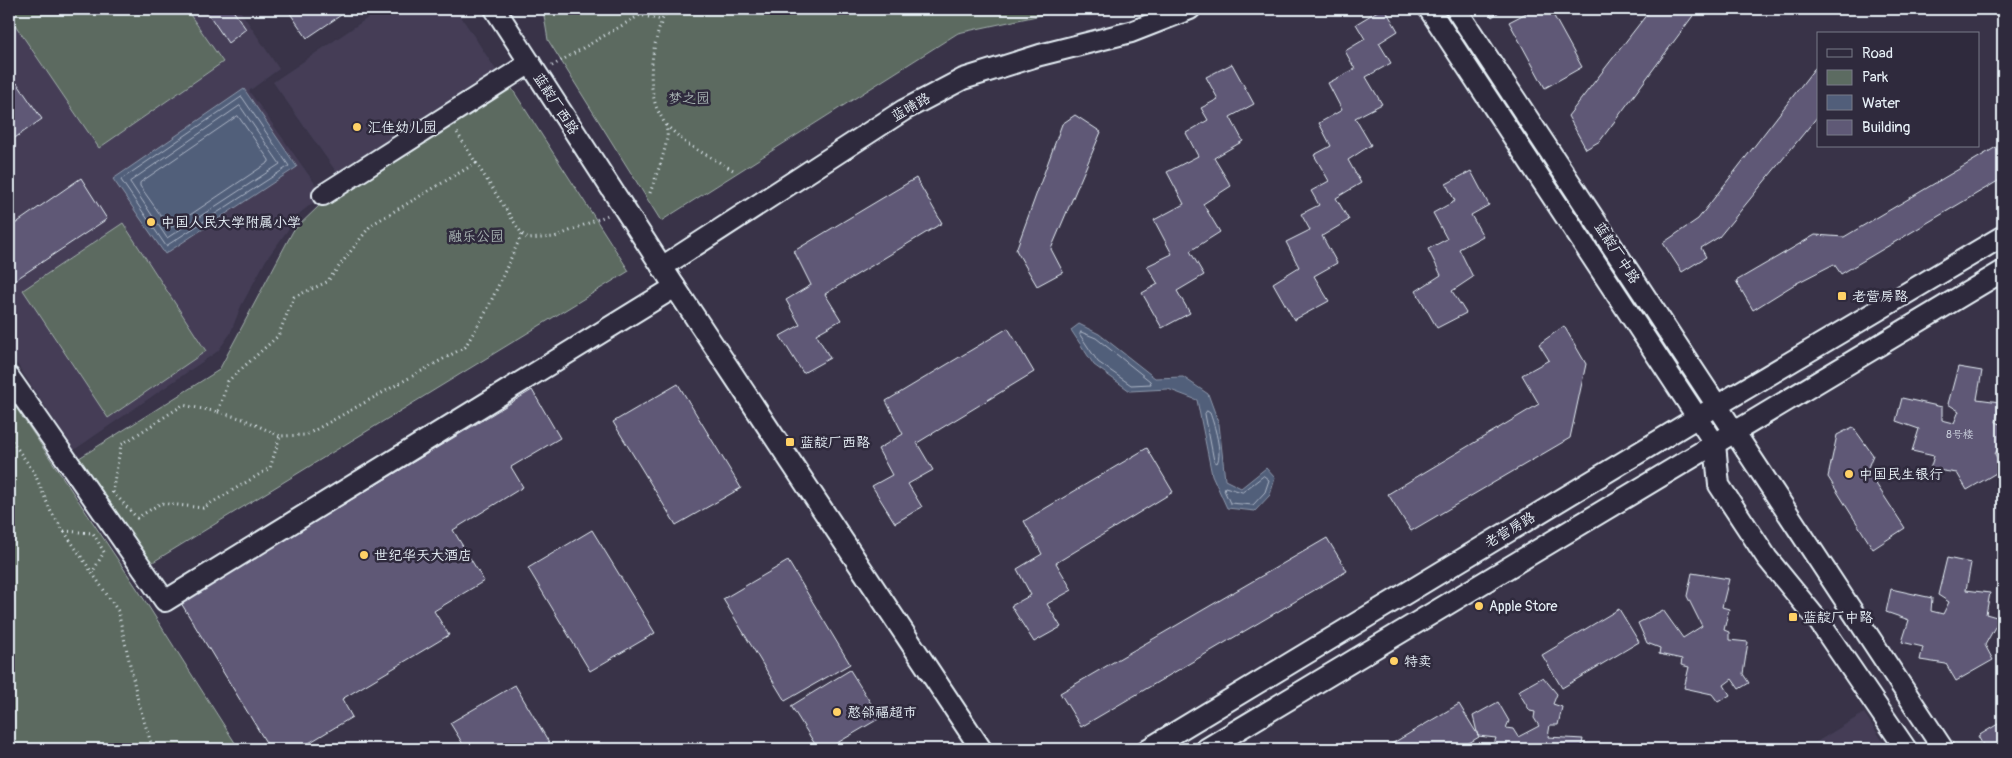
<svg xmlns="http://www.w3.org/2000/svg" width="2012" height="758" font-family="Pangolin,'LXGW WenKai TC',sans-serif">
	<style>
		.built { fill: #443e56 }
		.green { fill: #5c6b61; stroke: #a2aeac }
		.water { fill: #515e7a; stroke: #8d99ac }
		.lines { fill: none; stroke-linecap: round; stroke-linejoin: round }
		.shore { stroke: #acb6c6; stroke-width: 1 }
		.building { fill: #5f5976; stroke: #e8f1f8 }
		.minor-casing { stroke: #e8f1f8; stroke-width: 24 }
		.path { stroke: #e8f1f8; stroke-width: 3; stroke-dasharray: 1 4; stroke-linecap: butt }
		.minor { stroke: #2f2a3d; stroke-width: 20 }
		.poi-dot { fill: #ffd166; stroke: #2f2a3d; stroke-width: 2 }
		.labels { text-anchor: middle; dominant-baseline: central; stroke-width: 5; stroke-linejoin: round; paint-order: stroke }
		.number-label { font-size: 11px; fill: #c6cbd8 }
		.park-label { font-size: 14px; fill: #a9b5b4; stroke: #2f2a3d }
		.street-label { font-size: 14px; fill: #e8f1f8; stroke: #2f2a3d }
		.poi-label { font-size: 14px; fill: #e8f1f8; stroke: #2f2a3d; text-anchor: start }
	</style>
	<rect width="100%" height="100%" fill="#393348"/>
	<filter id="ink" filterUnits="userSpaceOnUse"><feTurbulence type="fractalNoise" baseFrequency=".02" numOctaves="2"/><feDisplacementMap in="SourceGraphic" scale="10" xChannelSelector="R" yChannelSelector="G"/><feConvolveMatrix kernelMatrix="1 2 1 2 8 2 1 2 1" color-interpolation-filters="sRGB"/></filter>
	<g filter="url(#ink)">
		<g class="built">
			<path d="M9 9H239L279 69 249 91 323 195 300 213 266 260 241 306 230 334 218 351 74 450 9 352Z"/>
			<path d="M381 9H456L498 73 337 173 273 82Z"/>
			<path d="M1864 713 1888 749H1805Z"/>
		</g>
		<g class="green">
			<path d="M9 9H186L223 62 99 148 9 16Z"/>
			<path d="M545 9H1069L958 33 661 221 548 40 543 10Z"/>
			<path d="M509 84 629 271 148 565 76 460 219 370 293 231 320 205Z"/>
			<path d="M123 223 206 351 108 418 23 290Z"/>
			<path d="M9 397 140 593 239 749H9Z"/>
		</g>
		<g class="water">
			<path d="M244 89 297 167 165 254 113 179Z"/>
			<path d="M1079 324 1099 334 1155 378 1183 377 1208 394 1219 424 1225 480 1241 488 1266 468 1275 478 1270 495 1255 511 1227 508 1212 475 1197 400 1168 389 1130 391 1094 365 1071 330Z"/>
		</g>
		<g class="lines">
			<g class="shore">
				<path d="M242 97 289 166 166 246 121 180Z"/>
				<path d="M240 106 280 164 167 238 130 182Z"/>
				<path d="M238 116 269 160V162L172 227H169L140 186V183Z"/>
				<path d="M1081 332 1096 338 1150 381 1151 384 1131 385 1098 362 1080 335Z"/>
				<path d="M1207 411 1210 413C1214 424 1223 453 1217 463L1214 461 1205 414Z"/>
				<path d="M1264 476 1269 480 1265 492 1253 505 1230 503 1224 490 1225 487 1242 492Z"/>
			</g>
		</g>
		<g class="building">
			<path d="M205 9H232L246 29 228 43Z"/>
			<path d="M287 9H350L307 38Z"/>
			<path d="M1381 9H1385L1398 31 1379 43 1391 63 1366 77 1382 104 1355 118 1371 145 1348 160 1361 183 1336 198 1349 220 1322 236 1337 263 1314 276 1329 301 1294 320 1273 283 1299 267 1286 242 1310 230 1301 214 1319 205 1311 191 1329 181 1314 155 1331 146 1319 123 1342 110 1328 83 1355 69 1345 51 1365 39 1356 24Z"/>
			<path d="M1487 9H1503L1492 17Z"/>
			<path d="M1534 9H1550L1582 67 1545 88 1509 22Z"/>
			<path d="M1651 9H1698L1600 141 1586 149 1568 116Z"/>
			<path d="M1232 64 1254 104 1230 117 1243 141 1214 158 1231 186 1203 204 1220 232 1190 251 1204 275 1177 291 1190 313 1162 328 1142 293 1158 284 1147 266 1172 254 1154 220 1184 204 1167 172 1198 156 1186 133 1208 120 1201 108 1218 99 1206 77Z"/>
			<path d="M1818 66V116L1719 237 1701 248 1706 257 1682 272 1663 243 1698 219 1814 69Z"/>
			<path d="M17 83 42 119 9 142V88Z"/>
			<path d="M1075 115 1101 132 1051 249 1063 272 1037 286 1016 250 1062 124Z"/>
			<path d="M2003 143V178L1841 274 1834 264 1795 284 1753 310 1736 281 1815 235 1844 237Z"/>
			<path d="M1471 171 1489 205 1471 215 1483 236 1459 249 1473 277 1452 291 1466 313 1437 328 1416 291 1441 275 1428 249 1447 239 1433 213 1455 201 1446 184Z"/>
			<path d="M81 178 107 219 9 284V228Z"/>
			<path d="M916 178 942 223 825 294 841 320 816 334 830 358 803 373 780 336 800 325 786 300 811 285 794 251Z"/>
			<path d="M1564 326 1586 364 1570 438 1411 531 1388 494 1539 404 1522 375 1549 360 1539 344Z"/>
			<path d="M1008 328 1034 372 917 443 933 470 908 484 922 507 895 523 872 486 892 475 878 449 903 434 886 401Z"/>
			<path d="M1958 367 1982 371 1977 399 2000 402 1996 422 2003 425V439L1995 454 2003 469 1967 490 1957 473 1930 469 1934 456 1912 451 1919 429 1896 421 1902 398 1942 407V420L1954 423 1959 411 1948 404Z"/>
			<path d="M678 384 741 488 676 525 613 422Z"/>
			<path d="M532 390 560 438 511 467 523 487 453 530 484 581 434 611 449 635 342 699 352 717 299 749H270L181 603Z"/>
			<path d="M1853 427 1873 455 1867 470 1905 528 1873 549 1828 477 1837 435Z"/>
			<path d="M1147 448 1173 492 1056 563 1072 590 1047 604 1061 627 1034 642 1011 606 1031 595 1017 569 1042 554 1024 521Z"/>
			<path d="M592 530 655 633 590 671 528 568Z"/>
			<path d="M1327 538 1347 571 1081 727 1060 693Z"/>
			<path d="M1947 558 1971 563 1966 590 1990 593 1986 614 2000 618 1985 645 1993 660 1956 681 1946 664 1920 660 1923 647 1902 642 1909 620 1886 612 1891 589 1932 598 1931 611 1943 614 1949 602 1938 595Z"/>
			<path d="M788 561 850 664 785 701 723 599Z"/>
			<path d="M1692 573 1729 579 1722 607 1729 609 1724 630 1729 632V640L1748 642 1743 674 1749 683 1739 689 1732 679 1724 685 1730 695 1718 702 1712 694 1684 688 1689 667 1681 665 1682 659 1659 654 1660 648 1647 643 1638 623 1663 610 1683 638 1702 626 1687 596Z"/>
			<path d="M1619 609 1639 642 1562 688 1542 655Z"/>
			<path d="M850 670 880 718 827 749H818L791 706Z"/>
			<path d="M1543 677 1557 694 1553 704 1562 707 1558 725H1550L1548 737 1583 739 1581 749H1525L1513 746 1512 749H1501L1493 747 1496 738 1478 736 1473 716 1498 702 1509 721 1506 728 1513 729 1518 737 1539 726 1534 718 1535 712 1530 711 1518 691Z"/>
			<path d="M515 685 553 749H466L450 723Z"/>
			<path d="M1459 704 1479 737 1459 749H1383Z"/>
			<path d="M2003 721V749H1985L1978 736Z"/>
		</g>
		<g class="lines">
			<defs>
				<g id="minor">
					<path d="M495 9 675 287 981 749"/>
					<path d="M1429 9 1715 444 1719 485 1767 558 1820 623 1906 749"/>
					<path d="M1456 9 1943 749"/>
					<path d="M323 195 530 63"/>
					<path d="M662 267 904 110 963 79 1040 55 1131 32 1190 9"/>
					<path d="M9 377 165 601 675 287"/>
					<path d="M1148 749 1698 417 2003 236"/>
					<path d="M1206 749 2003 271"/>
				</g>
			</defs>
			<use href="#minor" class="minor-casing"/>
			<g class="path">
				<path d="M1091 9 1095 11 1102 9"/>
				<path d="M552 66 640 15 662 20 668 9"/>
				<path d="M666 125 687 144 733 170"/>
				<path d="M476 163 522 234 528 239 555 237 608 215"/>
				<path d="M650 193C656 176 664 157 667 138 669 124 658 115 655 103 647 74 653 47 662 20"/>
				<path d="M218 412 243 419 280 436"/>
				<path d="M9 437 34 472 51 512 118 611 139 705 153 749"/>
				<path d="M113 492 137 518 161 503 203 508 270 468 280 436 306 435 465 347 487 310 522 234"/>
				<path d="M112 493 121 445 183 405 218 412 228 381 278 336 294 297 327 282 371 225 476 163 456 131"/>
				<path d="M64 531 93 533 104 552 92 573"/>
			</g>
			<use href="#minor" class="minor"/>
		</g>
	</g>
	<g class="poi-dot">
		<circle cx="357" cy="127" r="5"/>
		<circle cx="151" cy="222" r="5"/>
		<rect x="1837" y="291" width="10" height="10" rx="2.5"/>
		<rect x="785" y="437" width="10" height="10" rx="2.5"/>
		<circle cx="1849" cy="474" r="5"/>
		<circle cx="364" cy="555" r="5"/>
		<circle cx="1479" cy="606" r="5"/>
		<rect x="1788" y="612" width="10" height="10" rx="2.5"/>
		<circle cx="1394" cy="661" r="5"/>
		<circle cx="837" cy="712" r="5"/>
	</g>
	<g class="labels">
		<g class="number-label">
			<text x="1960" y="434">8号楼</text>
		</g>
		<g class="park-label">
			<text x="689" y="98">梦之园</text>
			<text x="476" y="236">融乐公园</text>
		</g>
		<g class="street-label">
			<text transform="translate(556 104) rotate(57)">蓝靛厂西路</text>
			<text transform="translate(911 107) rotate(-30)">蓝晴路</text>
			<text transform="translate(1617 253) rotate(57)">蓝靛厂中路</text>
			<text transform="translate(1510 530) rotate(-31)">老营房路</text>
		</g>
		<g class="poi-label">
			<text x="367" y="127">汇佳幼儿园</text>
			<text x="161" y="222">中国人民大学附属小学</text>
			<text x="1852" y="296">老营房路</text>
			<text x="800" y="442">蓝靛厂西路</text>
			<text x="1859" y="474">中国民生银行</text>
			<text x="374" y="555">世纪华天大酒店</text>
			<text x="1489" y="606">Apple Store</text>
			<text x="1803" y="617">蓝靛厂中路</text>
			<text x="1404" y="661">特卖</text>
			<text x="847" y="712">憨邻福超市</text>
		</g>
	</g>
	<rect width="2012" height="758" fill="none" stroke="#2f2a3d" stroke-width="30"/>
	<rect x="15" y="15" width="1982" height="728" fill="none" stroke="#e8f1f8" stroke-width="2" filter="url(#ink)"/>
	<rect x="1817" y="32" width="162" height="115" fill="#2f2a3d" stroke="#797a88"/>
	<rect x="1827" y="49" width="25" height="8" fill="#2f2a3d" stroke="#797a88"/>
	<text x="1862" y="58" font-size="15" fill="#e8f1f8">Road</text>
	<rect x="1827" y="70" width="25" height="15" fill="#5c6b61" stroke="#797a88"/>
	<text x="1862" y="82" font-size="15" fill="#e8f1f8">Park</text>
	<rect x="1827" y="95" width="25" height="15" fill="#515e7a" stroke="#797a88"/>
	<text x="1862" y="108" font-size="15" fill="#e8f1f8">Water</text>
	<rect x="1827" y="120" width="25" height="15" fill="#5f5976" stroke="#797a88"/>
	<text x="1862" y="132" font-size="15" fill="#e8f1f8">Building</text>
</svg>
